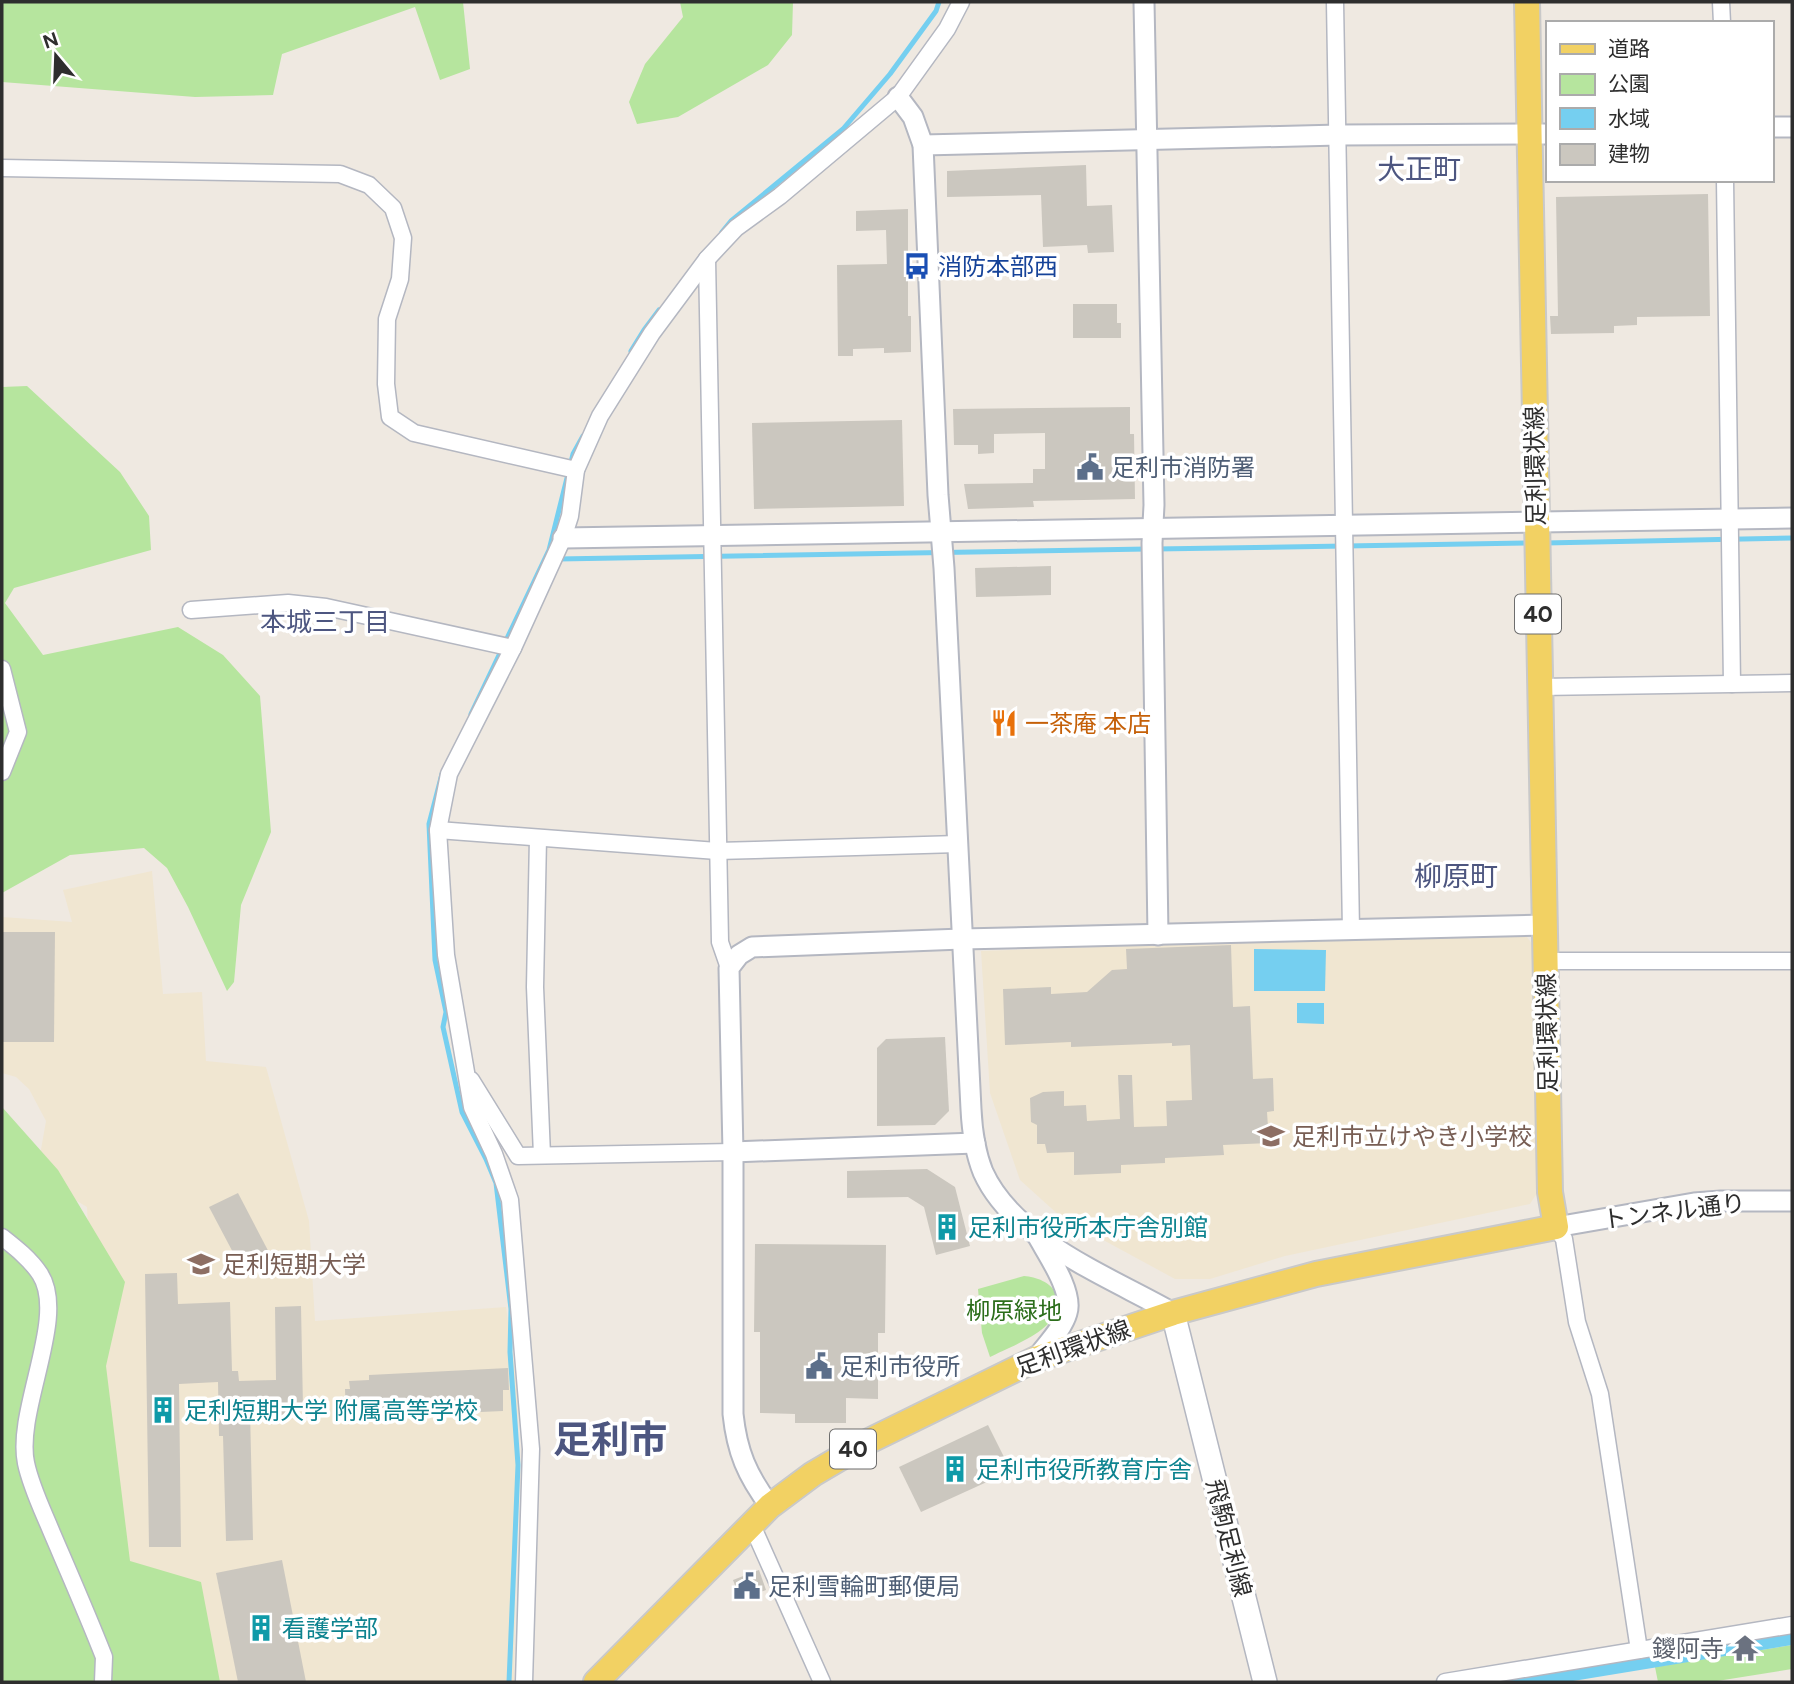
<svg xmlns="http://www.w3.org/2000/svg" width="1794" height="1684" font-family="Figtree,'Noto Sans JP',sans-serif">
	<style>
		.education { fill: #f0e6d1 }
		.green { fill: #b6e59e }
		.water { fill: #75cff0 }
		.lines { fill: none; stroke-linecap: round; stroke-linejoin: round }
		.stream { stroke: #75cff0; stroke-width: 5 }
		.building { fill: #cbc7bf }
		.minor-casing { stroke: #b4b7c1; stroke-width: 19 }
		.tertiary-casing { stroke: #b4b7c1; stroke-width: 23 }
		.secondary-casing { stroke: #b4b7c1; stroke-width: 26 }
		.primary-casing { stroke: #c9c9c9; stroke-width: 28 }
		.minor { stroke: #fff; stroke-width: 16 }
		.tertiary { stroke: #fff; stroke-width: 19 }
		.secondary { stroke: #fff; stroke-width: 23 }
		.primary { stroke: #f2d163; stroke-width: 24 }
		.labels { text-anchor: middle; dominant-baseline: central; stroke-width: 7; stroke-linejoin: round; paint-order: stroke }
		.shield { fill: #fff; stroke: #6d6d6d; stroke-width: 2 }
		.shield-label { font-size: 23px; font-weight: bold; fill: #2e2e2e }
		.transit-label { font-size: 24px; fill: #164399; stroke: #fff; text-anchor: start }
		.street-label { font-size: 24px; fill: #2e2e2e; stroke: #fff }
		.service-label { font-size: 24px; fill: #4e5e75; stroke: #fff; text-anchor: start }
		.food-label { font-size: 24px; fill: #c56008; stroke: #fff; text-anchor: start }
		.education-label { font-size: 24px; fill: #785e54; stroke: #fff; text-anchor: start }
		.culture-label { font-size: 24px; fill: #0d838f; stroke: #fff; text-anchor: start }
		.park-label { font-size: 24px; fill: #2c6e1b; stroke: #fff }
		.worship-label { font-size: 24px; fill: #5b616d; stroke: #fff; text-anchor: end }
		.neighbourhood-label { font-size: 26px; fill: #4d5680; stroke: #fff }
		.quarter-label { font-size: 28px; fill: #4d5680; stroke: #fff }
		.town-label { font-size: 38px; font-weight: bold; fill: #4d5680; stroke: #fff }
	</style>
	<rect width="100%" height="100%" fill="#efe9e1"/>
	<g class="education">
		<path d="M152 871 163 994 202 992 206 1061 266 1067 309 1221 315 1321 506 1307 518 1394 514 1682H200L102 1526 87 1207 58 1190 40 1155 46 1121 29 1089 16 1077 2 1073V917L72 922 63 890Z"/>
		<path d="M1524 933 1533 945 1539 1190 1530 1204 1285 1256 1210 1279H1175L1061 1217 1020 1180 990 1093 981 951Z"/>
	</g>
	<g class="green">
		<path d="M2 2H463L470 69 440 80 415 7 282 54 273 95 195 97 2 82Z"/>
		<path d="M680 2H793L792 35 768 65 678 117 637 124 629 102 645 64 683 17Z"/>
		<path d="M27 386 120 472 149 516 151 550 14 588 5 603 43 655 178 627 223 655 260 696 271 832 241 905 234 982 227 991 188 907 167 868 144 848 70 855 2 893V387Z"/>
		<path d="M2 1107 58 1170 125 1282 106 1366 130 1561 201 1582 220 1682H2Z"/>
		<path d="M1024 1276C1036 1277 1051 1282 1056 1294 1068 1328 1012 1345 990 1357L982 1333 978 1289Z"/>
		<path d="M1792 1645V1669L1711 1682H1658L1655 1667Z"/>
	</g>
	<g class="water">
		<path d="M1254 949 1326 950 1325 991H1254Z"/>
		<path d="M1297 1003H1324V1024L1297 1023Z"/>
		<path d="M1792 1633V1645L1567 1682H1487Z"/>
	</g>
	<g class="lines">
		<g class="stream">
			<path d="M722 232 731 221 843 129 890 74 936 11 939 2"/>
			<path d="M631 351 644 330 659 310"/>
			<path d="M1545 543 1792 538"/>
			<path d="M1156 549 1532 543"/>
			<path d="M558 559 1147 549"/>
			<path d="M471 714 549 550 573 454 583 436"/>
			<path d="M442 774 429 824 435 960 446 1012 443 1027 462 1112 486 1159 496 1183 511 1309 510 1352 518 1465 509 1682"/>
		</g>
	</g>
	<g class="building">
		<path d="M1086 165 1087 206 1112 205 1114 252 1088 253 1087 245 1043 247 1041 195 947 197V171Z"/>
		<path d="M1708 194 1710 316 1637 317V325L1614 326V333L1551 334 1550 316H1558L1556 197Z"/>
		<path d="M908 209V316H911V352L884 353V348L853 349V356H838L837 265 887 264 886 230 856 231V211Z"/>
		<path d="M1073 304H1117V323H1121V338H1073Z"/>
		<path d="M1130 407V434H1134L1135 499 1033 501 1034 507 968 509 964 484 1033 483V469H1045V433L994 434V453L978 454V445H954L953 409Z"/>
		<path d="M902 420 904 506 754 509 752 423Z"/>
		<path d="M1051 566V595L976 597 975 568Z"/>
		<path d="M2 932H55L54 1042H2Z"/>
		<path d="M1231 945 1233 1007 1250 1006 1253 1079 1273 1078 1274 1111 1267 1112 1269 1143 1223 1145 1224 1155 1165 1158V1163L1121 1165V1173L1074 1175V1152L1047 1153 1045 1144H1037V1125L1031 1122 1030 1098 1043 1092 1064 1091V1106L1086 1105 1087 1121 1120 1119 1118 1075H1132L1134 1127 1167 1126 1166 1101 1192 1100 1190 1045 1172 1046V1043L1071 1047V1042L1005 1045 1003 989 1051 987V994L1087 992 1112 970 1127 969 1126 949Z"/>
		<path d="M945 1037 949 1111 935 1125 877 1126V1048L886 1039Z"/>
		<path d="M927 1169 955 1187 970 1246 936 1255 924 1207 908 1197 847 1198V1171Z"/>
		<path d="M238 1193 274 1262 246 1277 209 1207Z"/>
		<path d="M755 1244 886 1245 885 1333H878V1399L846 1398V1423H795V1414L760 1413V1332H754Z"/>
		<path d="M177 1273 178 1304 230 1302 232 1371H238L239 1381 276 1380 275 1307 301 1306 303 1408H298V1417H278V1410L250 1411 253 1540 226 1541 223 1436H219L218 1382 179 1384 181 1547H149L145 1274Z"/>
		<path d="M508 1368 509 1390H503V1411L346 1418 345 1389H350L349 1381 369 1380V1375Z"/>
		<path d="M988 1425 1011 1471 921 1512 899 1467Z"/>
		<path d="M282 1560 306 1682H238L216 1573Z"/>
		<path d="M759 1570 766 1590 740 1599 733 1580Z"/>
	</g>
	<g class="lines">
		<defs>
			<g id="minor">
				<path d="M1335 2 1351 931"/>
				<path d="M1721 2 1722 23"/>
				<path d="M2 168 340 174 369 185 393 208 403 238 400 279 387 319 386 384 390 417 414 433 576 470"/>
				<path d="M1725 180 1732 684"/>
				<path d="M707 259 720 942 729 968"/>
				<path d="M191 610 288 603 326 607 513 648"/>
				<path d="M2 669 18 732 2 772"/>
				<path d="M1540 687 1792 683"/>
				<path d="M438 830 717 851 958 844"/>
				<path d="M538 838 535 987 542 1155"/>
				<path d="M1546 961H1792"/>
				<path d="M471 1080 518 1156 733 1152"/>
				<path d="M1556 1227 1564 1239 1577 1322 1600 1394 1639 1650"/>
				<path d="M2 1237C16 1248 30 1259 40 1274 68 1317 15 1410 26 1463 31 1487 43 1511 52 1533 70 1575 88 1616 104 1657L103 1682"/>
				<path d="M751 1523 822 1682"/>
				<path d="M524 1682 531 1449 510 1200 494 1154 472 1107 446 955 438 830 449 774 513 648 563 538 570 516 576 470 600 416 652 333 707 259 736 228 780 196 898 97 947 29 961 2"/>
				<path d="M1445 1682 1792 1625"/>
			</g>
			<g id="tertiary">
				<path d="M1144 2 1154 505 1152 543 1158 935"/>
				<path d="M898 97 913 117 923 145 938 495 944 568 971 1109C972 1130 975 1152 983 1172 1014 1241 1110 1277 1173 1313"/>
				<path d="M1771 127H1792"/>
				<path d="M923 145 1339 135 1547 134"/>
				<path d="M563 538C973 530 1383 524 1792 518"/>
				<path d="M733 1152 975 1143"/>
				<path d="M1556 1227 1694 1203 1721 1201H1792"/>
				<path d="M1036 1359C1046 1345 1062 1330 1067 1313 1074 1293 1048 1255 1038 1237"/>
				<path d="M770 1506C747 1475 737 1452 733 1414V1152L729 968 739 955 752 947 962 939 1545 925"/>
			</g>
			<path id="secondary" d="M1173 1313 1265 1682"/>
			<path id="primary" d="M596 1682 770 1506 813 1474 869 1441 1036 1359 1173 1313 1316 1274 1556 1227 1550 1192 1527 2"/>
		</defs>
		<use href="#minor" class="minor-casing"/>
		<use href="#tertiary" class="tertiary-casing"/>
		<use href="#secondary" class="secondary-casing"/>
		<use href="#primary" class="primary-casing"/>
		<use href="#minor" class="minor"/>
		<use href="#tertiary" class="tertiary"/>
		<use href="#secondary" class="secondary"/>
		<use href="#primary" class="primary"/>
	</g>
	<defs>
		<symbol id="bus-bare" viewBox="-9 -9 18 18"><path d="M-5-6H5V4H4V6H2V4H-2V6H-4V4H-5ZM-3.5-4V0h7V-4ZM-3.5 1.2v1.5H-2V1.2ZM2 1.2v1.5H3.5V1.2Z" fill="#1a4fb4" stroke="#fff" stroke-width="2.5" paint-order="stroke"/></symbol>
		<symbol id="civic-bare" viewBox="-9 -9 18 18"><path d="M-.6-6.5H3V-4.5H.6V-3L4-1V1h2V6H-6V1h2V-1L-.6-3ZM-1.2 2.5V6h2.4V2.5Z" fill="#5c6f8a" stroke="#fff" stroke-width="2.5" paint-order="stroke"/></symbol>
		<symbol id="restaurant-bare" viewBox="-9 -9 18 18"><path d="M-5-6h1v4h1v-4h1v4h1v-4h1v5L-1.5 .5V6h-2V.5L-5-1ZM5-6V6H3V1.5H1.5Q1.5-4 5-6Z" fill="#e8710a" stroke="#fff" stroke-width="2.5" paint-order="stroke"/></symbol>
		<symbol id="school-bare" viewBox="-9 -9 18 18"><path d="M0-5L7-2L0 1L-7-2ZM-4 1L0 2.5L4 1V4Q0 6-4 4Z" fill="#8d6e63" stroke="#fff" stroke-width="2.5" paint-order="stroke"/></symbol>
		<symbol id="building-bare" viewBox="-9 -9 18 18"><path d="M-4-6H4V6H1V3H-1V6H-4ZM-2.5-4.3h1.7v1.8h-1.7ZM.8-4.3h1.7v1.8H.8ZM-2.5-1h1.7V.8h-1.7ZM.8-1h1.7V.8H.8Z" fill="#0f9aa8" stroke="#fff" stroke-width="2.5" paint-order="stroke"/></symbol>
		<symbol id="university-bare" viewBox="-9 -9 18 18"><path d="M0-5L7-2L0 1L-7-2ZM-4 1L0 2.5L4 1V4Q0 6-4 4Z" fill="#8d6e63" stroke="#fff" stroke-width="2.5" paint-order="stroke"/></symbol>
		<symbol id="temple-bare" viewBox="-9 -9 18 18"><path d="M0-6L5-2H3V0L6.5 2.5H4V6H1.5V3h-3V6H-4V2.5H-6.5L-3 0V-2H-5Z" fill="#6b7280" stroke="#fff" stroke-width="2.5" paint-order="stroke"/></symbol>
	</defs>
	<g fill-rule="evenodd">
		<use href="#bus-bare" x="898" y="247" width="38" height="38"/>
		<use href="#civic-bare" x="1071" y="448" width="38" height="38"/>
		<use href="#restaurant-bare" x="985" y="704" width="38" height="38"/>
		<use href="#school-bare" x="1252" y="1117" width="38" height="38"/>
		<use href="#building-bare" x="928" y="1208" width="38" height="38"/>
		<use href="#university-bare" x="182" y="1245" width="38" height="38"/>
		<use href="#civic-bare" x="800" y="1347" width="38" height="38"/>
		<use href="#building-bare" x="144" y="1391" width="38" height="38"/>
		<use href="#building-bare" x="936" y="1450" width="38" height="38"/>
		<use href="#civic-bare" x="728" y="1567" width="38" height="38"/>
		<use href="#building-bare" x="242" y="1609" width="38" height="38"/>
		<use href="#temple-bare" x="1726" y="1629" width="38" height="38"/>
	</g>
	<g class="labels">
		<g class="shield">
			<rect x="1515" y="594.5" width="46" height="39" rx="5"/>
			<rect x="830" y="1429.5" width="46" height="39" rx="5"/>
		</g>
		<g class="shield-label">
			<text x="1538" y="614">40</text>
			<text x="853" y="1449">40</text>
		</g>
		<g class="transit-label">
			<text x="938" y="266">消防本部西</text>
		</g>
		<g class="street-label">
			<text transform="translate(1535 466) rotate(-91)">足利環状線</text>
			<text transform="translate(1547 1033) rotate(-91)">足利環状線</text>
			<text transform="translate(1674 1211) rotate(-7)">トンネル通り</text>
			<text transform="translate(1073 1348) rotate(-20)">足利環状線</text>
			<text transform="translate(1229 1538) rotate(76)">飛駒足利線</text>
		</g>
		<g class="service-label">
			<text x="1111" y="467">足利市消防署</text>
			<text x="840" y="1366">足利市役所</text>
			<text x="768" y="1586">足利雪輪町郵便局</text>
		</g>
		<g class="food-label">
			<text x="1025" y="723">一茶庵 本店</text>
		</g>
		<g class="education-label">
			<text x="1292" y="1136">足利市立けやき小学校</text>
			<text x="222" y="1264">足利短期大学</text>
		</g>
		<g class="culture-label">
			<text x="968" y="1227">足利市役所本庁舎別館</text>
			<text x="184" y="1410">足利短期大学 附属高等学校</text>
			<text x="976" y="1469">足利市役所教育庁舎</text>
			<text x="282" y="1628">看護学部</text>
		</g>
		<g class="park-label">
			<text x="1014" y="1310">柳原緑地</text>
		</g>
		<g class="worship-label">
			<text x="1724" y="1648">鑁阿寺</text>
		</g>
		<g class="neighbourhood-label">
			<text x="325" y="622">本城三丁目</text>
		</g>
		<g class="quarter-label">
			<text x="1419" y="169">大正町</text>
			<text x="1456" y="876">柳原町</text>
		</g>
		<g class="town-label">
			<text x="610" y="1440">足利市</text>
		</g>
	</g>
	<rect width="1794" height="1684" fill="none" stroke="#2e2e2e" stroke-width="7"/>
	<rect x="1546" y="21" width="228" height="161" fill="#ffffff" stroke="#ababab" stroke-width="2"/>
	<rect x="1560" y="44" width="35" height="10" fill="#f2d163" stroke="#ababab" stroke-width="2"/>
	<text x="1608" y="56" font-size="21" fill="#2e2e2e">道路</text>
	<rect x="1560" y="74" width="35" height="21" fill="#b6e59e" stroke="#ababab" stroke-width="2"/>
	<text x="1608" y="91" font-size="21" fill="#2e2e2e">公園</text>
	<rect x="1560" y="108" width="35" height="21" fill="#75cff0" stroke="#ababab" stroke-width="2"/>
	<text x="1608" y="126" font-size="21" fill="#2e2e2e">水域</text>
	<rect x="1560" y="144" width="35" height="21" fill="#cbc7bf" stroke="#ababab" stroke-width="2"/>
	<text x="1608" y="161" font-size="21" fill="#2e2e2e">建物</text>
	<g transform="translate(56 56) rotate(341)" stroke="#ffffff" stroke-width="5" paint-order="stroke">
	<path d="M0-5L12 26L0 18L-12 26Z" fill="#2e2e2e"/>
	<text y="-10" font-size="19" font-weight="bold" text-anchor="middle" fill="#2e2e2e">N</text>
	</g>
</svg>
